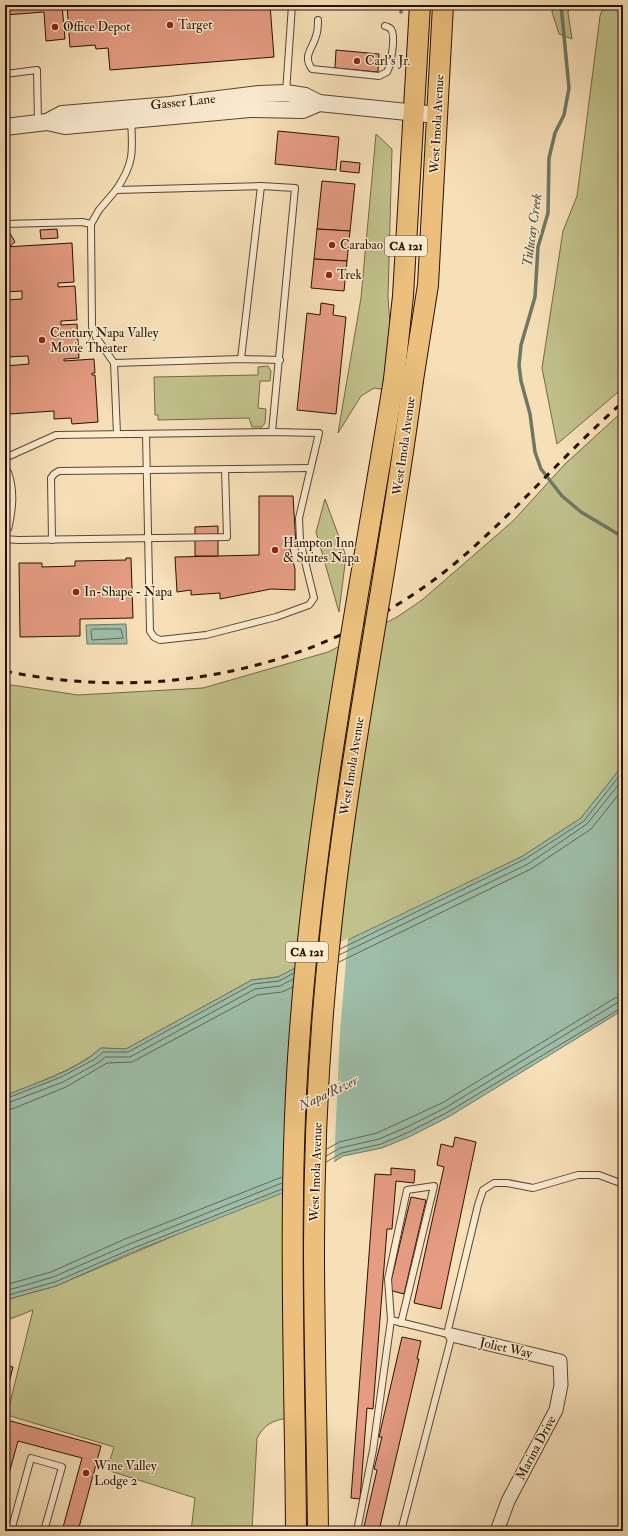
<svg xmlns="http://www.w3.org/2000/svg" width="628" height="1536" font-family="'IM FELL Double Pica',serif">
	<style>
		.green { fill: #c1c18b; stroke: #746846 }
		.water { fill: #9ebeaa; stroke: #6f7866 }
		.pier { fill: #f7e0b8 }
		.lines { fill: none; stroke-linecap: round; stroke-linejoin: round }
		.shore { stroke: #636755; stroke-width: 1 }
		.stream { stroke: #6f7866; stroke-width: 3.5 }
		.building { fill: #e59c83; stroke: #281000 }
		.service-casing { stroke: #5c442e; stroke-width: 8 }
		.minor-casing { stroke: #5c442e; stroke-width: 15 }
		.tertiary-casing { stroke: #5c442e; stroke-width: 18 }
		.primary-casing { stroke: #281000; stroke-width: 22 }
		.service { stroke: #faebd1; stroke-width: 6 }
		.minor { stroke: #faebd1; stroke-width: 13 }
		.tertiary { stroke: #faebd1; stroke-width: 16 }
		.primary { stroke: #ecc07c; stroke-width: 20 }
		.rail { stroke: #281000; stroke-width: 3; stroke-dasharray: 7 7; stroke-linecap: butt }
		.primary-bridge-casing { stroke: #281000; stroke-width: 22; stroke-linecap: butt }
		.primary-bridge { stroke: #ecc07c; stroke-width: 20 }
		.poi-dot { fill: #8f2418; stroke: #faebd1; stroke-width: 1.5 }
		.labels { text-anchor: middle; dominant-baseline: central; stroke-width: 3; stroke-linejoin: round; paint-order: stroke }
		.shield { fill: #faebd1; stroke: #67523f; stroke-width: 1 }
		.shield-label { font-size: 12px; font-weight: bold; fill: #281000 }
		.poi-label { font-size: 13px; fill: #281000; stroke: #faebd1; text-anchor: start }
		.street-label { font-size: 13px; fill: #281000; stroke: #faebd1 }
		.water-label { font-size: 14px; font-style: italic; fill: #514d3c; stroke: #faebd1 }
	</style>
	<rect width="100%" height="100%" fill="#f7e0b8"/>
	<filter id="stains"><feTurbulence type="fractalNoise" baseFrequency=".005" numOctaves="4"/><feColorMatrix values="0 0 0 0 .2 0 0 0 0 .09 0 0 0 0 .02 0 0 0 .5 -.17"/></filter>
	<radialGradient id="worn" r=".72"><stop offset=".6" stop-color="#630" stop-opacity="0"/><stop offset="1" stop-color="#630" stop-opacity=".3"/></radialGradient>
	<g class="green">
		<path d="M553 5H569L568 13 572 39 559 34 552 12Z"/>
		<path d="M604 5H623V388L557 444 542 368 563 231 577 196 600 16Z"/>
		<path d="M376 134 392 149 388 297 394 379 392 391 374 388 361 396 338 433 361 298Z"/>
		<path d="M268 366 271 371 270 381H260L258 408 266 409 265 423 262 427H252L249 418 158 420V415H155L154 377 258 375V367Z"/>
		<path d="M623 411V765L581 818 523 856 278 977 252 980 126 1049 101 1048C75 1071 37 1082 5 1096V684L78 695 203 688 328 652 397 617 422 600 513 521 565 464Z"/>
		<path d="M325 499 346 556 339 612 316 532Z"/>
		<path d="M293 1185 289 1418C273 1420 265 1424 257 1438L252 1531H191L195 1498 107 1470 114 1447 7 1415 33 1310 5 1321V1300L56 1286Z"/>
	</g>
	<g class="water">
		<path d="M126 624 127 644H87L86 625Z"/>
		<path d="M623 765V1010L450 1116 411 1136 382 1148 343 1156 290 1190 130 1253 56 1286 5 1300V1096C37 1082 75 1072 101 1048L126 1049 252 980 278 977 354 937 523 856 581 818Z"/>
	</g>
	<path class="pier" d="M348 938 340 1032 334 1164 291 1192 282 1195 289 1039 296 966Z"/>
	<g class="lines">
		<g class="shore">
			<path d="M93 629H121L123 638 92 640 91 631Z"/>
			<path d="M340 949 525 859 584 821 623 771"/>
			<path d="M339 955 528 864 587 824 623 779"/>
			<path d="M339 962 531 869 591 829 623 789"/>
			<path d="M5 1099 61 1077 95 1059 103 1052H128L253 984 279 981 294 973"/>
			<path d="M5 1104 63 1082 98 1063 105 1057H130L255 989 280 986 293 979"/>
			<path d="M5 1110 12 1109 66 1087 107 1063 132 1062 257 995 282 992 293 987"/>
			<path d="M327 1149 339 1142 377 1133 442 1103 615 998 623 996"/>
			<path d="M326 1156 340 1148 379 1139 407 1127 445 1108 617 1003 623 1002"/>
			<path d="M326 1162 342 1153 381 1144 409 1132 448 1112 623 1007"/>
			<path d="M5 1285 51 1272 125 1239 282 1177"/>
			<path d="M5 1291 53 1277 127 1245 282 1183"/>
			<path d="M5 1296 55 1282 129 1250 282 1189"/>
		</g>
		<g class="stream">
			<path d="M561 5 569 88 564 115 555 133 549 158 548 213 538 247 535 297 521 345 519 365 521 381 530 414 535 452 541 469 562 496 581 512 623 537"/>
			<path d="M401 12 402 5"/>
		</g>
	</g>
	<g class="building">
		<path d="M5 5H62L65 39 46 41 44 12 5 15Z"/>
		<path d="M67 5H270L274 57 110 70 108 48 96 49 95 45 70 47Z"/>
		<path d="M336 50 379 54 378 72 335 68Z"/>
		<path d="M278 131 339 137 336 170 275 164Z"/>
		<path d="M341 161 360 163 359 173 340 171Z"/>
		<path d="M322 181 355 184 350 231 317 229Z"/>
		<path d="M57 229 58 238 41 239 40 230Z"/>
		<path d="M317 229 350 231 347 261 314 259Z"/>
		<path d="M8 230 15 242 9 247 5 240V232Z"/>
		<path d="M72 243 74 282 58 283V287L75 286 77 320 61 321V325L77 324 79 358 64 359V361L94 359 95 373H92V375H95L98 422 72 424 71 418 54 419V411L9 414 6 366 29 364 28 356 5 357V300L22 299V291L5 292V247Z"/>
		<path d="M314 259 347 261 344 291 311 288Z"/>
		<path d="M321 303 334 305 333 315 346 317 336 414 297 410 307 313 320 315Z"/>
		<path d="M259 496H293L296 545H289L295 569V590L271 589 220 599V593L191 595V590L177 592 175 557 259 555Z"/>
		<path d="M218 526V556H195V527Z"/>
		<path d="M126 558H131L133 618 80 619V636L20 637 19 563H42V567L75 566V561L126 560Z"/>
		<path d="M455 1137 476 1142 441 1309 414 1303 444 1167 437 1165 441 1144 453 1147Z"/>
		<path d="M391 1168 415 1170 414 1183 396 1181 392 1229H387L373 1409 367 1408 360 1499 351 1498 375 1174 391 1175Z"/>
		<path d="M411 1197 426 1200 404 1294 389 1290Z"/>
		<path d="M402 1337 421 1341 417 1359H419L379 1531H363L377 1470 374 1469 382 1437H379Z"/>
		<path d="M5 1365 13 1367 5 1398Z"/>
		<path d="M7 1420 101 1446 78 1531H62L82 1458 18 1441 5 1488V1428Z"/>
	</g>
	<g class="lines">
		<defs>
			<g id="service">
				<path d="M318 20C318 25 318 31 316 36 313 48 302 56 312 69L379 76 387 72C391 65 396 36 391 29 390 28 386 26 385 26"/>
				<path d="M5 74 37 70 38 122"/>
				<path d="M286 93 292 5"/>
				<path d="M116 190C134 164 133 152 131 120"/>
				<path d="M5 224 82 222 91 224"/>
				<path d="M241 359 261 186"/>
				<path d="M114 363 241 359 280 360"/>
				<path d="M117 434 114 363 96 337 92 327 91 224 99 210 116 190 261 186 295 188 272 432"/>
				<path d="M5 458 56 435 272 432 319 433 299 518 300 541 314 598 309 605 276 617 206 635 160 640 154 637 150 631 146 434"/>
				<path d="M5 539 18 540 227 537 225 469"/>
				<path d="M52 540 51 478 54 474 59 471 310 468"/>
				<path d="M391 1320 452 1335 401 1531"/>
				<path d="M447 1334 478 1205 483 1190 494 1183H507L533 1188 578 1175H599L623 1184"/>
				<path d="M11 1531 31 1458 62 1467 44 1531"/>
				<path d="M357 1531 373 1450 391 1320 388 1279 407 1190 434 1186 401 1323"/>
			</g>
			<g id="minor">
				<path d="M5 474C11 492 9 509 5 527"/>
				<path d="M452 1335 560 1361 561 1385 556 1410 508 1501 497 1531"/>
			</g>
			<g id="tertiary">
				<path d="M47 122 65 126 250 109 303 110 319 103"/>
				<path d="M5 127 47 122 62 114 170 105 259 94 286 93 305 96 319 103 437 115"/>
			</g>
			<g id="primary">
				<path d="M394 379 403 296 420 5"/>
				<path d="M413 380 428 285 443 5"/>
			</g>
		</defs>
		<use href="#service" class="service-casing"/>
		<use href="#minor" class="minor-casing"/>
		<use href="#tertiary" class="tertiary-casing"/>
		<use href="#primary" class="primary-casing"/>
		<use href="#service" class="service"/>
		<use href="#minor" class="minor"/>
		<use href="#tertiary" class="tertiary"/>
		<use href="#primary" class="primary"/>
		<path class="rail" d="M5 671C162 704 327 668 453 565 513 515 564 454 623 402"/>
		<defs>
			<g id="primary-bridge">
				<path d="M296 1531C295 1364 287 1197 300 1030 316 811 359 596 394 379"/>
				<path d="M318 1531C317 1436 314 1341 314 1246 314 1143 319 1040 330 938 349 751 389 567 413 380"/>
			</g>
		</defs>
		<use href="#primary-bridge" class="primary-bridge-casing"/>
		<use href="#primary-bridge" class="primary-bridge"/>
	</g>
	<g class="poi-dot">
		<circle cx="170" cy="25" r="4"/>
		<circle cx="55" cy="27" r="4"/>
		<circle cx="357" cy="61" r="4"/>
		<circle cx="332" cy="245" r="4"/>
		<circle cx="329" cy="275" r="4"/>
		<circle cx="42" cy="340" r="4"/>
		<circle cx="275" cy="550" r="4"/>
		<circle cx="76" cy="592" r="4"/>
		<circle cx="86" cy="1473" r="4"/>
	</g>
	<g class="labels">
		<g class="shield">
			<rect x="385" y="236" width="42" height="20" rx="3"/>
			<rect x="286" y="942" width="42" height="20" rx="3"/>
		</g>
		<g class="shield-label">
			<text x="406" y="246">CA 121</text>
			<text x="307" y="952">CA 121</text>
		</g>
		<g class="poi-label">
			<text x="178" y="25">Target</text>
			<text x="63" y="27">Office Depot</text>
			<text x="365" y="61">Carl's Jr.</text>
			<text x="340" y="245">Carabao</text>
			<text x="337" y="275">Trek</text>
			<text x="50" y="333">Century Napa Valley<tspan x="50" dy="15">Movie Theater</tspan></text>
			<text x="283" y="543">Hampton Inn<tspan x="283" dy="15">&amp; Suites Napa</tspan></text>
			<text x="84" y="592">In-Shape - Napa</text>
			<text x="94" y="1466">Wine Valley<tspan x="94" dy="15">Lodge 2</tspan></text>
		</g>
		<g class="street-label">
			<text transform="translate(183 102) rotate(-6)">Gasser Lane</text>
			<text transform="translate(437 124) rotate(-87)">West Imola Avenue</text>
			<text transform="translate(404 446) rotate(-82)">West Imola Avenue</text>
			<text transform="translate(352 766) rotate(-81)">West Imola Avenue</text>
			<text transform="translate(316 1172) rotate(-88)">West Imola Avenue</text>
			<text transform="translate(506 1348) rotate(13)">Joliet Way</text>
			<text transform="translate(536 1448) rotate(-62)">Marina Drive</text>
		</g>
		<g class="water-label">
			<text transform="translate(532 230) rotate(-82)">Tulucay Creek</text>
			<text transform="translate(328 1093) rotate(-25)">Napa River</text>
		</g>
	</g>
	<rect width="628" height="1536" fill="none" stroke="#f7e0b8" stroke-width="20"/>
	<rect x="6" y="6" width="616" height="1524" fill="none" stroke="#281000" stroke-width="2"/>
	<rect x="10" y="10" width="608" height="1516" fill="none" stroke="#281000"/>
	<rect width="100%" height="100%" filter="url(#stains)"/>
	<rect width="100%" height="100%" fill="url(#worn)"/>
</svg>
